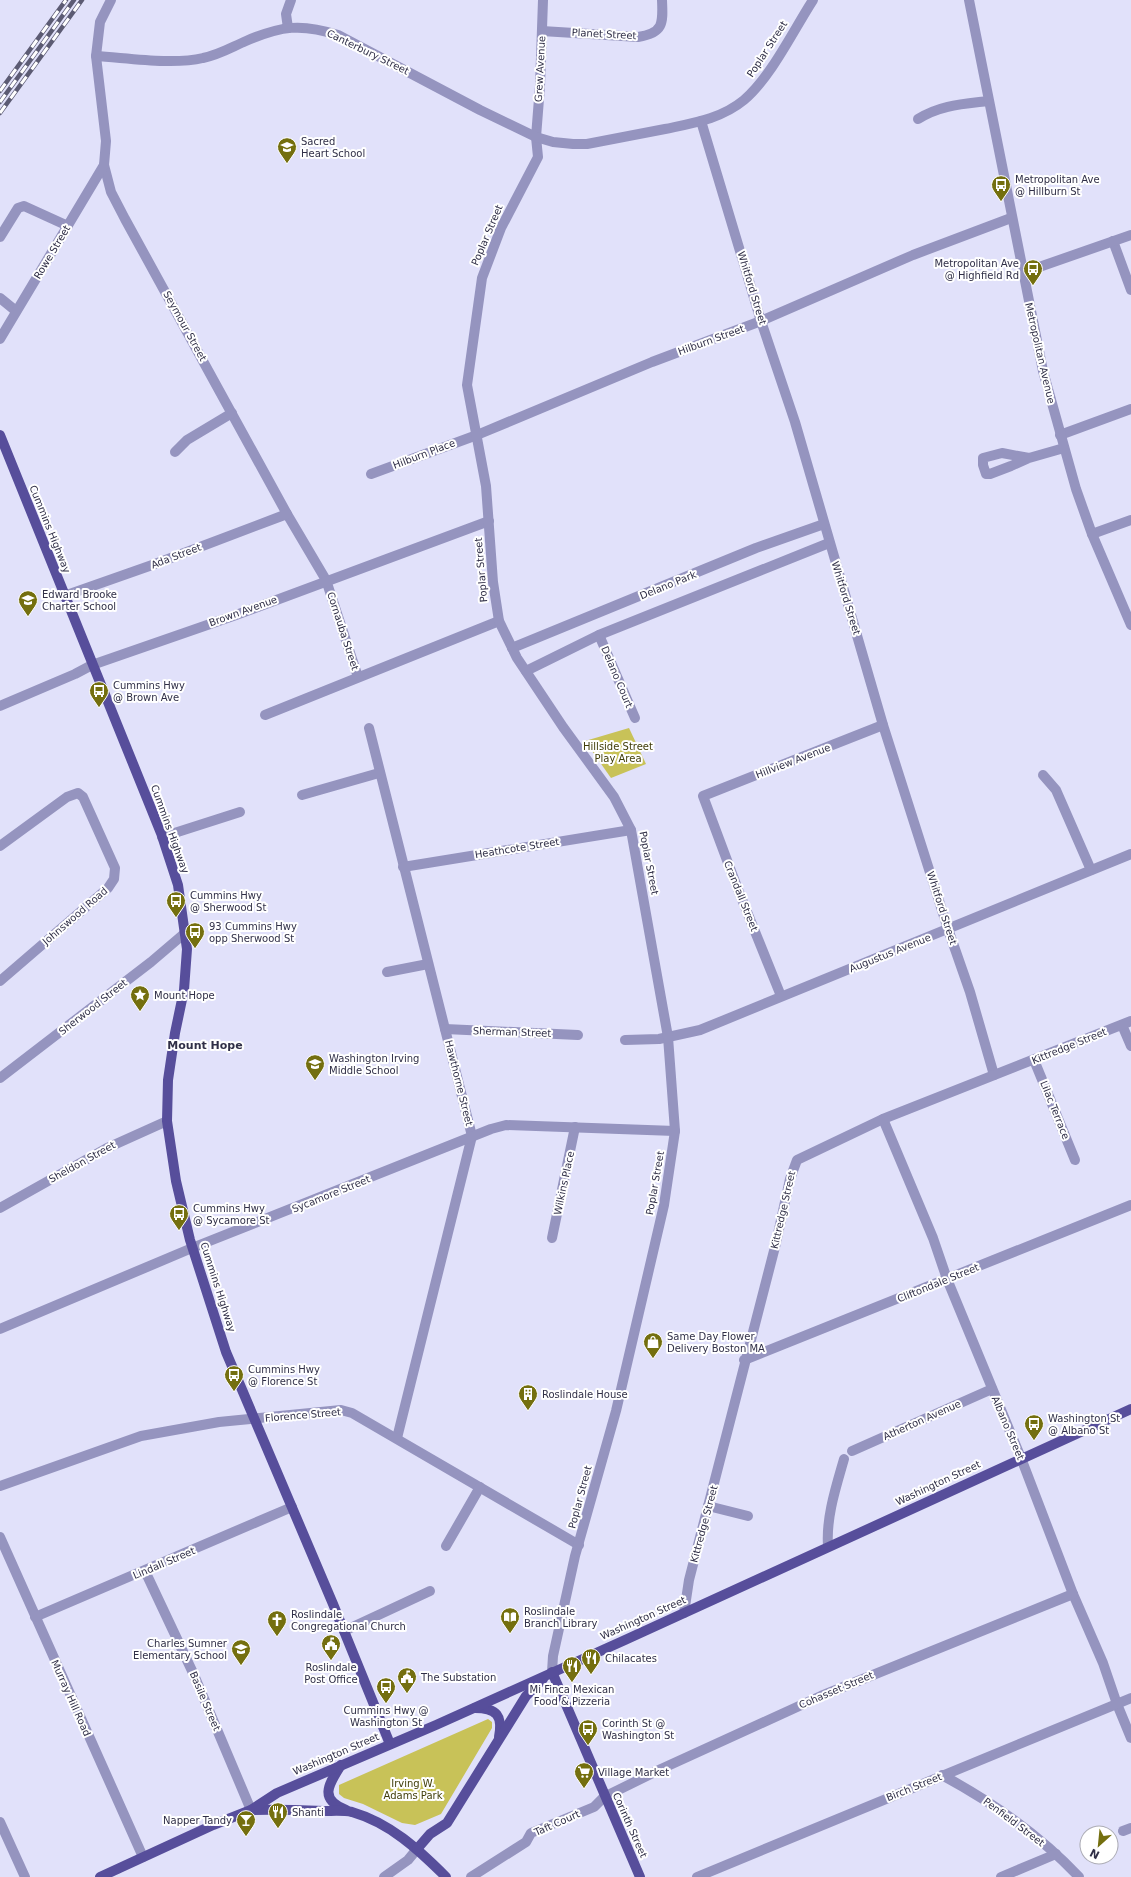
<svg xmlns="http://www.w3.org/2000/svg" width="1131" height="1877" font-family="'DejaVu Sans',sans-serif">
	<style>
		.park { fill: #c8c258 }
		.lines { fill: none; stroke-linecap: round; stroke-linejoin: round }
		.minor { stroke: #9594bf; stroke-width: 10 }
		.tertiary { stroke: #9594bf; stroke-width: 10 }
		.primary { stroke: #574e9b; stroke-width: 10 }
		.rail-casing { stroke: #5c5b73; stroke-width: 4.5 }
		.rail { stroke: #fff; stroke-width: 3; stroke-dasharray: 9; stroke-linecap: butt }
		.labels { text-anchor: middle; dominant-baseline: central; stroke-width: 4; stroke-linejoin: round; paint-order: stroke }
		.street-label { font-size: 10px; fill: #302f47; stroke: #fff }
		.poi-label { font-size: 10px; fill: #302f47; stroke: #fff; text-anchor: start }
		.park-label { font-size: 10px; fill: #403d09; stroke: #fff }
		.neighbourhood-label { font-size: 11px; font-weight: bold; fill: #302f47; stroke: #fff }
	</style>
	<rect width="100%" height="100%" fill="#e1e1fa"/>
	<g class="park">
		<path d="M629 728 646 764 611 778 585 741Z"/>
		<path d="M488 1719 492 1722V1728L441 1814 415 1825 402 1823 363 1804 344 1798 339 1794V1785Z"/>
	</g>
	<g class="lines">
		<g class="minor">
			<path d="M288 28 286 14 291 0"/>
			<path d="M542 31 638 37C664 33 663 23 662 0"/>
			<path d="M96 56 100 22 111 0"/>
			<path d="M918 119C940 105 963 104 988 101"/>
			<path d="M701 121 761 321 795 422 883 725 948 929 970 992 994 1075"/>
			<path d="M536 137 540 86 543 0"/>
			<path d="M104 165 111 192 125 219 287 514 326 580 358 677"/>
			<path d="M0 237 18 208 24 206 68 226"/>
			<path d="M1113 241 1131 290"/>
			<path d="M1022 273 1131 235"/>
			<path d="M0 298 16 311"/>
			<path d="M1060 435 1131 409"/>
			<path d="M175 452 187 440 232 413"/>
			<path d="M1029 458 1002 453 983 458V465L986 474H990L1011 466 1029 458 1064 448"/>
			<path d="M371 474 477 435 652 362 761 321 913 255 1011 218"/>
			<path d="M1092 534 1131 520"/>
			<path d="M64 596 155 564 287 514"/>
			<path d="M599 635 635 718"/>
			<path d="M512 648 756 548 824 524"/>
			<path d="M526 671 599 635 829 543"/>
			<path d="M0 706 75 674 92 665 236 615 489 521"/>
			<path d="M265 715 499 621"/>
			<path d="M369 728 472 1136 397 1438"/>
			<path d="M1043 775 1056 790 1091 870"/>
			<path d="M302 795 379 773"/>
			<path d="M162 837 240 812"/>
			<path d="M0 846 67 797 78 793 83 797 115 868 114 879 108 888 0 981"/>
			<path d="M403 867 631 830"/>
			<path d="M387 972 428 964"/>
			<path d="M781 996 737 887 703 796 883 725"/>
			<path d="M1122 1025 1131 1046"/>
			<path d="M445 1029 578 1035"/>
			<path d="M625 1040 659 1039 700 1030 1131 854"/>
			<path d="M1034 1060 1075 1160"/>
			<path d="M0 1078 151 962 185 933"/>
			<path d="M883 1119 933 1238 947 1279 1021 1458 1073 1594 1103 1663 1117 1704 1131 1738"/>
			<path d="M0 1208 107 1148 167 1121"/>
			<path d="M552 1238 575 1127"/>
			<path d="M0 1329 192 1248 491 1129 506 1125 675 1131"/>
			<path d="M744 1360 1131 1205"/>
			<path d="M852 1451 992 1389"/>
			<path d="M0 1486 141 1436 219 1422 341 1410 352 1413 579 1545"/>
			<path d="M708 1506 748 1516"/>
			<path d="M0 1537 143 1857"/>
			<path d="M446 1546 480 1487"/>
			<path d="M828 1546C826 1517 836 1487 844 1459"/>
			<path d="M145 1571 194 1675 251 1810"/>
			<path d="M684 1613 689 1580 776 1243 790 1179 797 1160 883 1119 1131 1021"/>
			<path d="M35 1617 292 1507"/>
			<path d="M344 1631 430 1591"/>
			<path d="M942 1775C992 1802 1040 1835 1079 1877"/>
			<path d="M0 1822 25 1877"/>
			<path d="M1123 1831 1131 1828"/>
			<path d="M384 1877 408 1860 417 1849"/>
			<path d="M471 1877 526 1842 531 1833 594 1807 604 1797 661 1769 821 1696 1073 1594"/>
			<path d="M697 1877 1131 1698"/>
			<path d="M1001 1877 1056 1854"/>
		</g>
		<g class="tertiary">
			<path d="M969 0 1043 371 1076 489 1092 534 1131 625"/>
			<path d="M536 137 538 157 501 228 482 278 467 385 486 486 493 582 499 621 517 658 563 727 614 797 631 830 668 1037 675 1131 664 1205 616 1411 575 1556 553 1656 552 1672"/>
			<path d="M0 339 104 165 106 141 96 56C128 58 173 65 203 58 219 55 232 47 246 41 281 26 301 23 338 35L480 110 536 137 553 142 573 144H587C613 139 639 134 665 129 693 123 721 119 744 100 771 77 793 31 813 0"/>
		</g>
		<g class="primary">
			<path d="M0 435 161 833 178 885 187 949 184 990 175 1033 168 1080 167 1121 176 1181 190 1240 226 1352 333 1604 390 1744"/>
			<path d="M552 1672 640 1877"/>
			<path d="M475 1708C497 1708 503 1716 499 1737"/>
			<path d="M341 1765C329 1784 318 1799 346 1810"/>
			<path d="M251 1810C275 1809 300 1810 324 1811 333 1811 343 1810 352 1812 390 1823 418 1849 446 1877"/>
			<path d="M417 1849 430 1834 447 1823 526 1696 543 1679"/>
			<path d="M100 1877 213 1825 251 1810 277 1793 436 1725 625 1640 1131 1409"/>
		</g>
		<defs>
			<g id="rail">
				<path d="M0 91 66 0"/>
				<path d="M0 102 74 0"/>
				<path d="M0 113 82 0"/>
			</g>
		</defs>
		<use href="#rail" class="rail-casing"/>
		<use href="#rail" class="rail"/>
	</g>
	<defs>
		<symbol id="school-pin" viewBox="-11 -11 22 30"><path d="M0 17L-7.5 6A9.5 9.5 0 1 1 7.5 6Z" fill="#746f0f" stroke="#fff"/><path d="M0-5L7-2L0 1L-7-2ZM-4 1L0 2.5L4 1V4Q0 6-4 4Z" fill="#fff"/></symbol>
		<symbol id="bus-pin" viewBox="-11 -11 22 30"><path d="M0 17L-7.5 6A9.5 9.5 0 1 1 7.5 6Z" fill="#746f0f" stroke="#fff"/><path d="M-5-6H5V4H4V6H2V4H-2V6H-4V4H-5ZM-3.5-4V0h7V-4ZM-3.5 1.2v1.5H-2V1.2ZM2 1.2v1.5H3.5V1.2Z" fill="#fff"/></symbol>
		<symbol id="sight-pin" viewBox="-11 -11 22 30"><path d="M0 17L-7.5 6A9.5 9.5 0 1 1 7.5 6Z" fill="#746f0f" stroke="#fff"/><path d="M0-6L1.8-2.2L6-1.7L2.9 1.2L3.7 5.4L0 3.3L-3.7 5.4L-2.9 1.2L-6-1.7L-1.8-2.2Z" fill="#fff"/></symbol>
		<symbol id="shop-pin" viewBox="-11 -11 22 30"><path d="M0 17L-7.5 6A9.5 9.5 0 1 1 7.5 6Z" fill="#746f0f" stroke="#fff"/><path d="M-5-2.5h2.3a2.7 3.5 0 0 1 5.4 0H5L5.5 6h-11ZM-1.5-2.5h3a1.5 2.3 0 0 0-3 0Z" fill="#fff"/></symbol>
		<symbol id="building-pin" viewBox="-11 -11 22 30"><path d="M0 17L-7.5 6A9.5 9.5 0 1 1 7.5 6Z" fill="#746f0f" stroke="#fff"/><path d="M-4-6H4V6H1V3H-1V6H-4ZM-2.5-4.3h1.7v1.8h-1.7ZM.8-4.3h1.7v1.8H.8ZM-2.5-1h1.7V.8h-1.7ZM.8-1h1.7V.8H.8Z" fill="#fff"/></symbol>
		<symbol id="library-pin" viewBox="-11 -11 22 30"><path d="M0 17L-7.5 6A9.5 9.5 0 1 1 7.5 6Z" fill="#746f0f" stroke="#fff"/><path d="M-6-4Q-3-5.5-.7-3.5V5Q-3 3-6 4ZM6-4Q3-5.5 .7-3.5V5Q3 3 6 4Z" fill="#fff"/></symbol>
		<symbol id="church-pin" viewBox="-11 -11 22 30"><path d="M0 17L-7.5 6A9.5 9.5 0 1 1 7.5 6Z" fill="#746f0f" stroke="#fff"/><path d="M-1.2-6h2.4v3.5h3.3v2.4h-3.3V6h-2.4V-.1h-3.3v-2.4h3.3Z" fill="#fff"/></symbol>
		<symbol id="civic-pin" viewBox="-11 -11 22 30"><path d="M0 17L-7.5 6A9.5 9.5 0 1 1 7.5 6Z" fill="#746f0f" stroke="#fff"/><path d="M-.6-6.5H3V-4.5H.6V-3L4-1V1h2V6H-6V1h2V-1L-.6-3ZM-1.2 2.5V6h2.4V2.5Z" fill="#fff"/></symbol>
		<symbol id="restaurant-pin" viewBox="-11 -11 22 30"><path d="M0 17L-7.5 6A9.5 9.5 0 1 1 7.5 6Z" fill="#746f0f" stroke="#fff"/><path d="M-5-6h1v4h1v-4h1v4h1v-4h1v5L-1.5 .5V6h-2V.5L-5-1ZM5-6V6H3V1.5H1.5Q1.5-4 5-6Z" fill="#fff"/></symbol>
		<symbol id="supermarket-pin" viewBox="-11 -11 22 30"><path d="M0 17L-7.5 6A9.5 9.5 0 1 1 7.5 6Z" fill="#746f0f" stroke="#fff"/><path d="M-6-5.5h2.5l.6 2H6L4.5 2H-2.5L-4.4-4H-6ZM-1.5 3.2a1.3 1.3 0 1 0 .1 0ZM3 3.2a1.3 1.3 0 1 0 .1 0Z" fill="#fff"/></symbol>
		<symbol id="bar-pin" viewBox="-11 -11 22 30"><path d="M0 17L-7.5 6A9.5 9.5 0 1 1 7.5 6Z" fill="#746f0f" stroke="#fff"/><path d="M-6-5H6L.8 .8V4.5H3.5V6h-7V4.5H-.8V.8Z" fill="#fff"/></symbol>
	</defs>
	<g fill-rule="evenodd">
		<use href="#school-pin" x="276" y="136" width="22" height="30"/>
		<use href="#bus-pin" x="990" y="174" width="22" height="30"/>
		<use href="#bus-pin" x="1022" y="258" width="22" height="30"/>
		<use href="#school-pin" x="17" y="589" width="22" height="30"/>
		<use href="#bus-pin" x="88" y="680" width="22" height="30"/>
		<use href="#bus-pin" x="165" y="890" width="22" height="30"/>
		<use href="#bus-pin" x="184" y="921" width="22" height="30"/>
		<use href="#sight-pin" x="129" y="984" width="22" height="30"/>
		<use href="#school-pin" x="304" y="1053" width="22" height="30"/>
		<use href="#bus-pin" x="168" y="1203" width="22" height="30"/>
		<use href="#shop-pin" x="642" y="1331" width="22" height="30"/>
		<use href="#bus-pin" x="223" y="1364" width="22" height="30"/>
		<use href="#building-pin" x="517" y="1383" width="22" height="30"/>
		<use href="#bus-pin" x="1023" y="1413" width="22" height="30"/>
		<use href="#library-pin" x="499" y="1606" width="22" height="30"/>
		<use href="#church-pin" x="266" y="1609" width="22" height="30"/>
		<use href="#civic-pin" x="320" y="1633" width="22" height="30"/>
		<use href="#school-pin" x="230" y="1638" width="22" height="30"/>
		<use href="#restaurant-pin" x="580" y="1647" width="22" height="30"/>
		<use href="#restaurant-pin" x="561" y="1655" width="22" height="30"/>
		<use href="#civic-pin" x="396" y="1666" width="22" height="30"/>
		<use href="#bus-pin" x="375" y="1676" width="22" height="30"/>
		<use href="#bus-pin" x="577" y="1718" width="22" height="30"/>
		<use href="#supermarket-pin" x="573" y="1761" width="22" height="30"/>
		<use href="#restaurant-pin" x="267" y="1801" width="22" height="30"/>
		<use href="#bar-pin" x="235" y="1809" width="22" height="30"/>
	</g>
	<g class="labels">
		<g class="street-label">
			<text transform="translate(604 34) rotate(3)">Planet Street</text>
			<text transform="translate(767 49) rotate(-57)">Poplar Street</text>
			<text transform="translate(368 52) rotate(26)">Canterbury Street</text>
			<text transform="translate(540 69) rotate(-87)">Grew Avenue</text>
			<text transform="translate(487 235) rotate(-67)">Poplar Street</text>
			<text transform="translate(52 252) rotate(-59)">Rowe Street</text>
			<text transform="translate(752 288) rotate(73)">Whitford Street</text>
			<text transform="translate(185 326) rotate(61)">Seymour Street</text>
			<text transform="translate(711 340) rotate(-20)">Hilburn Street</text>
			<text transform="translate(1040 353) rotate(77)">Metropolitan Avenue</text>
			<text transform="translate(424 454) rotate(-21)">Hilburn Place</text>
			<text transform="translate(50 529) rotate(68)">Cummins Highway</text>
			<text transform="translate(176 556) rotate(-21)">Ada Street</text>
			<text transform="translate(481 570) rotate(-95)">Poplar Street</text>
			<text transform="translate(668 585) rotate(-22)">Delano Park</text>
			<text transform="translate(846 598) rotate(73)">Whitford Street</text>
			<text transform="translate(243 611) rotate(-20)">Brown Avenue</text>
			<text transform="translate(343 631) rotate(72)">Cornauba Street</text>
			<text transform="translate(617 677) rotate(67)">Delano Court</text>
			<text transform="translate(793 761) rotate(-21)">Hillview Avenue</text>
			<text transform="translate(170 829) rotate(70)">Cummins Highway</text>
			<text transform="translate(517 848) rotate(-9)">Heathcote Street</text>
			<text transform="translate(649 863) rotate(79)">Poplar Street</text>
			<text transform="translate(741 896) rotate(68)">Crandall Street</text>
			<text transform="translate(942 908) rotate(72)">Whitford Street</text>
			<text transform="translate(75 916) rotate(-41)">Johnswood Road</text>
			<text transform="translate(890 953) rotate(-22)">Augustus Avenue</text>
			<text transform="translate(93 1007) rotate(-38)">Sherwood Street</text>
			<text transform="translate(512 1032) rotate(2)">Sherman Street</text>
			<text transform="translate(1069 1046) rotate(-22)">Kittredge Street</text>
			<text transform="translate(459 1083) rotate(76)">Hawthorne Street</text>
			<text transform="translate(1055 1110) rotate(68)">Lilac Terrace</text>
			<text transform="translate(82 1162) rotate(-29)">Sheldon Street</text>
			<text transform="translate(564 1183) rotate(-78)">Wilkins Place</text>
			<text transform="translate(655 1183) rotate(-80)">Poplar Street</text>
			<text transform="translate(331 1194) rotate(-22)">Sycamore Street</text>
			<text transform="translate(783 1210) rotate(-77)">Kittredge Street</text>
			<text transform="translate(938 1283) rotate(-22)">Cliftondale Street</text>
			<text transform="translate(218 1287) rotate(72)">Cummins Highway</text>
			<text transform="translate(303 1415) rotate(-5)">Florence Street</text>
			<text transform="translate(922 1420) rotate(-24)">Atherton Avenue</text>
			<text transform="translate(1008 1428) rotate(67)">Albano Street</text>
			<text transform="translate(938 1483) rotate(-25)">Washington Street</text>
			<text transform="translate(580 1497) rotate(-75)">Poplar Street</text>
			<text transform="translate(704 1524) rotate(-75)">Kittredge Street</text>
			<text transform="translate(164 1563) rotate(-23)">Lindall Street</text>
			<text transform="translate(643 1618) rotate(-24)">Washington Street</text>
			<text transform="translate(836 1690) rotate(-23)">Cohasset Street</text>
			<text transform="translate(71 1698) rotate(66)">Murray Hill Road</text>
			<text transform="translate(205 1701) rotate(67)">Basile Street</text>
			<text transform="translate(336 1754) rotate(-23)">Washington Street</text>
			<text transform="translate(914 1787) rotate(-22)">Birch Street</text>
			<text transform="translate(1014 1822) rotate(37)">Penfield Street</text>
			<text transform="translate(557 1823) rotate(-24)">Taft Court</text>
			<text transform="translate(630 1825) rotate(66)">Corinth Street</text>
		</g>
		<g class="poi-label">
			<text x="301" y="141">Sacred<tspan x="301" dy="12">Heart School</tspan></text>
			<text x="1015" y="179">Metropolitan Ave<tspan x="1015" dy="12">@ Hillburn St</tspan></text>
			<text x="1019" y="263" text-anchor="end">Metropolitan Ave<tspan x="1019" dy="12">@ Highfield Rd</tspan></text>
			<text x="42" y="594">Edward Brooke<tspan x="42" dy="12">Charter School</tspan></text>
			<text x="113" y="685">Cummins Hwy<tspan x="113" dy="12">@ Brown Ave</tspan></text>
			<text x="190" y="895">Cummins Hwy<tspan x="190" dy="12">@ Sherwood St</tspan></text>
			<text x="209" y="926">93 Cummins Hwy<tspan x="209" dy="12">opp Sherwood St</tspan></text>
			<text x="154" y="995">Mount Hope</text>
			<text x="329" y="1058">Washington Irving<tspan x="329" dy="12">Middle School</tspan></text>
			<text x="193" y="1208">Cummins Hwy<tspan x="193" dy="12">@ Sycamore St</tspan></text>
			<text x="667" y="1336">Same Day Flower<tspan x="667" dy="12">Delivery Boston MA</tspan></text>
			<text x="248" y="1369">Cummins Hwy<tspan x="248" dy="12">@ Florence St</tspan></text>
			<text x="542" y="1394">Roslindale House</text>
			<text x="1048" y="1418">Washington St<tspan x="1048" dy="12">@ Albano St</tspan></text>
			<text x="524" y="1611">Roslindale<tspan x="524" dy="12">Branch Library</tspan></text>
			<text x="291" y="1614">Roslindale<tspan x="291" dy="12">Congregational Church</tspan></text>
			<text x="227" y="1643" text-anchor="end">Charles Sumner<tspan x="227" dy="12">Elementary School</tspan></text>
			<text x="605" y="1658">Chilacates</text>
			<text x="331" y="1667" text-anchor="middle">Roslindale<tspan x="331" dy="12">Post Office</tspan></text>
			<text x="421" y="1677">The Substation</text>
			<text x="572" y="1689" text-anchor="middle">Mi Finca Mexican<tspan x="572" dy="12">Food &amp; Pizzeria</tspan></text>
			<text x="386" y="1710" text-anchor="middle">Cummins Hwy @<tspan x="386" dy="12">Washington St</tspan></text>
			<text x="602" y="1723">Corinth St @<tspan x="602" dy="12">Washington St</tspan></text>
			<text x="598" y="1772">Village Market</text>
			<text x="292" y="1812">Shanti</text>
			<text x="232" y="1820" text-anchor="end">Napper Tandy</text>
		</g>
		<g class="park-label">
			<text x="618" y="746">Hillside Street<tspan x="618" dy="12">Play Area</tspan></text>
			<text x="413" y="1783">Irving W.<tspan x="413" dy="12">Adams Park</tspan></text>
		</g>
		<g class="neighbourhood-label">
			<text x="205" y="1045">Mount Hope</text>
		</g>
	</g>
	<g transform="translate(1099 1845) rotate(207)"><circle r="19" fill="#ffffff" stroke="#acacb5"/>
	<path d="M0-3L7 15L0 10L-7 15Z" fill="#746f0f"/>
	<text y="-6" font-size="11" font-weight="bold" text-anchor="middle" fill="#302f47">N</text>
	</g>
</svg>
